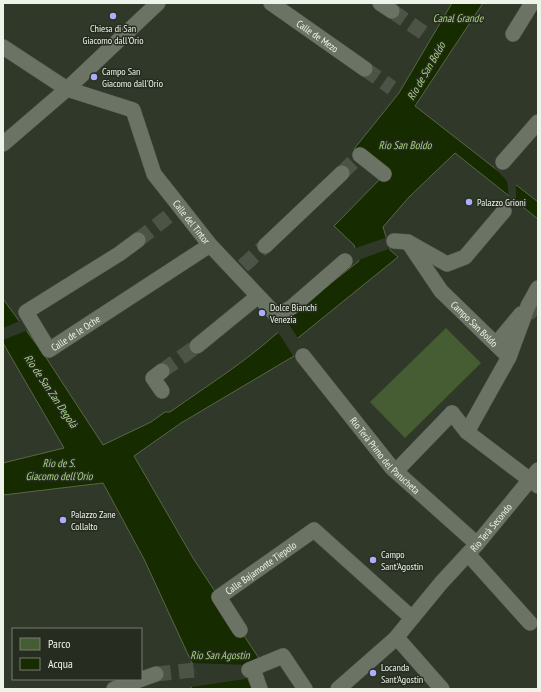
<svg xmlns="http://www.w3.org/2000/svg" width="541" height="692" font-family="'PT Sans Narrow',sans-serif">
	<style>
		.green { fill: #465c32 }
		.water { fill: #172b00; stroke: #586746 }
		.pier { fill: #30382a }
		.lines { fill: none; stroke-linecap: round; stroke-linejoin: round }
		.pedestrian-tunnel { stroke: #4c5447; stroke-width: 15; stroke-dasharray: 15 8; stroke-linecap: butt }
		.pedestrian-casing { stroke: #50564a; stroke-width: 16 }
		.pedestrian { stroke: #6b7364; stroke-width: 15 }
		.poi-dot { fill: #abaffb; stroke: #262d20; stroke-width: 1.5 }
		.labels { text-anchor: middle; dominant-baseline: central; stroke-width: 3; stroke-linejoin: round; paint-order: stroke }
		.poi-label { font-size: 10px; fill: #eef3ea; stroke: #262d20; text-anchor: start }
		.street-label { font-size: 10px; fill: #eef3ea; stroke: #262d20 }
		.water-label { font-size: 11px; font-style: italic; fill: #a8d57f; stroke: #262d20 }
	</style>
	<rect width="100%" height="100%" fill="#30382a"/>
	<path class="green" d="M446 328 481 363 405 438 370 402Z"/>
	<path class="water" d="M452 3H483L415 106 538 202V219L455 153 409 197 383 227 390 250 398 257 288 346 294 356 181 423 134 456 193 558 260 660 248 679 252 689H192L191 687 197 674 144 559 103 483 3 495V463L64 448 3 343V299L45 356 103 445 151 422 165 412H170C211 383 255 356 291 320L289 316 359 261 354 245 334 226 384 175 354 149 399 93Z"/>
	<g class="pier">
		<path d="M496 166 516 182V203L509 198 507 181 494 167Z"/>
		<path d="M388 237 391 248 356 261 353 249Z"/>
		<path d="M20 321 28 330 3 340V328Z"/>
		<path d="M287 321 299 340 291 347 295 358 277 331Z"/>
		<path d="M191 663 249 665 252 678 191 687 190 684 194 675 197 674Z"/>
	</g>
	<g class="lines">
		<g class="pedestrian-tunnel">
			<path d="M392 11 428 36"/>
			<path d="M365 69 392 88"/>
			<path d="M342 173 360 155"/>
			<path d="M138 240 174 212"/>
			<path d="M243 266 265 246"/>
			<path d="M528 306 538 314"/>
			<path d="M162 371 197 346"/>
			<path d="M156 674 194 670"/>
		</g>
		<defs>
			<g id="pedestrian">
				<path id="s1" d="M271 3 365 69"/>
				<path d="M380 3 392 11"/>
				<path d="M513 34 532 3"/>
				<path id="s2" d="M3 47 67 89 133 110 154 174 210 245 277 316 292 307 345 261"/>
				<path d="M3 144 67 89 158 3"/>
				<path d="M360 155 384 174"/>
				<path d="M503 162 538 122"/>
				<path id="s3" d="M138 240 119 254 26 312 49 350 210 245"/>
				<path d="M394 241 408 242 447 264 465 257 504 211"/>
				<path id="s4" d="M408 242 441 291 509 357"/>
				<path d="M265 246 342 173"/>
				<path d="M496 344 521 314"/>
				<path d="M197 346 257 297"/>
				<path id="s5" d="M303 356 392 468 477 544"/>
				<path d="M162 391 153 378 162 371"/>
				<path d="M452 413 467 432 538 486"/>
				<path d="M467 432 509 357 528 306 538 288"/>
				<path d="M396 471 452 413"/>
				<path d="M468 554 530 623"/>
				<path id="s6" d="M240 630 219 597 314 530 412 618"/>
				<path d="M395 639H398L442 689"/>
				<path d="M253 669 260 689"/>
				<path d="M249 670 283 656 305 689"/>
				<path d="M114 689 156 674"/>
				<path id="s7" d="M338 689 395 639 441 583 477 544 538 470"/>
			</g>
		</defs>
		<use href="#pedestrian" class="pedestrian-casing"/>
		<use href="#pedestrian" class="pedestrian"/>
	</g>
	<g class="poi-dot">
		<circle cx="113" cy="16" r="4"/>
		<circle cx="94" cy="77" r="4"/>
		<circle cx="469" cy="202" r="4"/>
		<circle cx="262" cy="313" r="4"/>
		<circle cx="63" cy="520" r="4"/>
		<circle cx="373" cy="560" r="4"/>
		<circle cx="373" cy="673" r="4"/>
	</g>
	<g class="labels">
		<g class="poi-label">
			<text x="113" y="28" text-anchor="middle">Chiesa di San<tspan x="113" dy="12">Giacomo dall'Orio</tspan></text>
			<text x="102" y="71">Campo San<tspan x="102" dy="12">Giacomo dall'Orio</tspan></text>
			<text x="477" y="202">Palazzo Grioni</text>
			<text x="270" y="307">Dolce Bianchi<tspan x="270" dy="12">Venezia</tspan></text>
			<text x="71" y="514">Palazzo Zane<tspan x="71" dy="12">Collalto</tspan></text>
			<text x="381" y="554">Campo<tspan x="381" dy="12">Sant'Agostin</tspan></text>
			<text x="381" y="667">Locanda<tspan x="381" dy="12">Sant'Agostin</tspan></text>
		</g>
		<g class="street-label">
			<text stroke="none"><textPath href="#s1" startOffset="57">Calle de Mezo</textPath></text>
			<text stroke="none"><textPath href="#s2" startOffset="274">Calle del Tintor</textPath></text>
			<text stroke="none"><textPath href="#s4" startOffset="106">Campo San Boldo</textPath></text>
			<text stroke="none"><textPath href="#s3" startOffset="209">Calle de le Oche</textPath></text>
			<text stroke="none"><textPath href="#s5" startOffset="129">Rio Terà Primo del Parucheta</textPath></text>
			<text stroke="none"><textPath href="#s7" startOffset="223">Rio Terà Secondo</textPath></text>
			<text stroke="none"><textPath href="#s6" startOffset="90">Calle Bajamonte Tiepolo</textPath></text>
		</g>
		<g class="water-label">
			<text x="458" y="18">Canal Grande</text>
			<text transform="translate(426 71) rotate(-60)">Rio de San Boldo</text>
			<text x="405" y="145">Rio San Boldo</text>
			<text transform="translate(51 391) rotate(56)">Rio de San Zan Degolà</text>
			<text x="59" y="463">Rio de S.<tspan x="59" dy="13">Giacomo dell'Orio</tspan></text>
			<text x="220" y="655">Rio San Agostin</text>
		</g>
	</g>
	<rect width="541" height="692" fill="none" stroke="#eef3ea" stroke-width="8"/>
	<rect x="12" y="628" width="130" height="52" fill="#262d20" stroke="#767c71"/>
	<rect x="20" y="638" width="20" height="12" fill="#465c32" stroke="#767c71"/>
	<text x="48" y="648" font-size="12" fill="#eef3ea">Parco</text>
	<rect x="20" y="658" width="20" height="12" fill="#172b00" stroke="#767c71"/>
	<text x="48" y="668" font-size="12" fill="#eef3ea">Acqua</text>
</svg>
